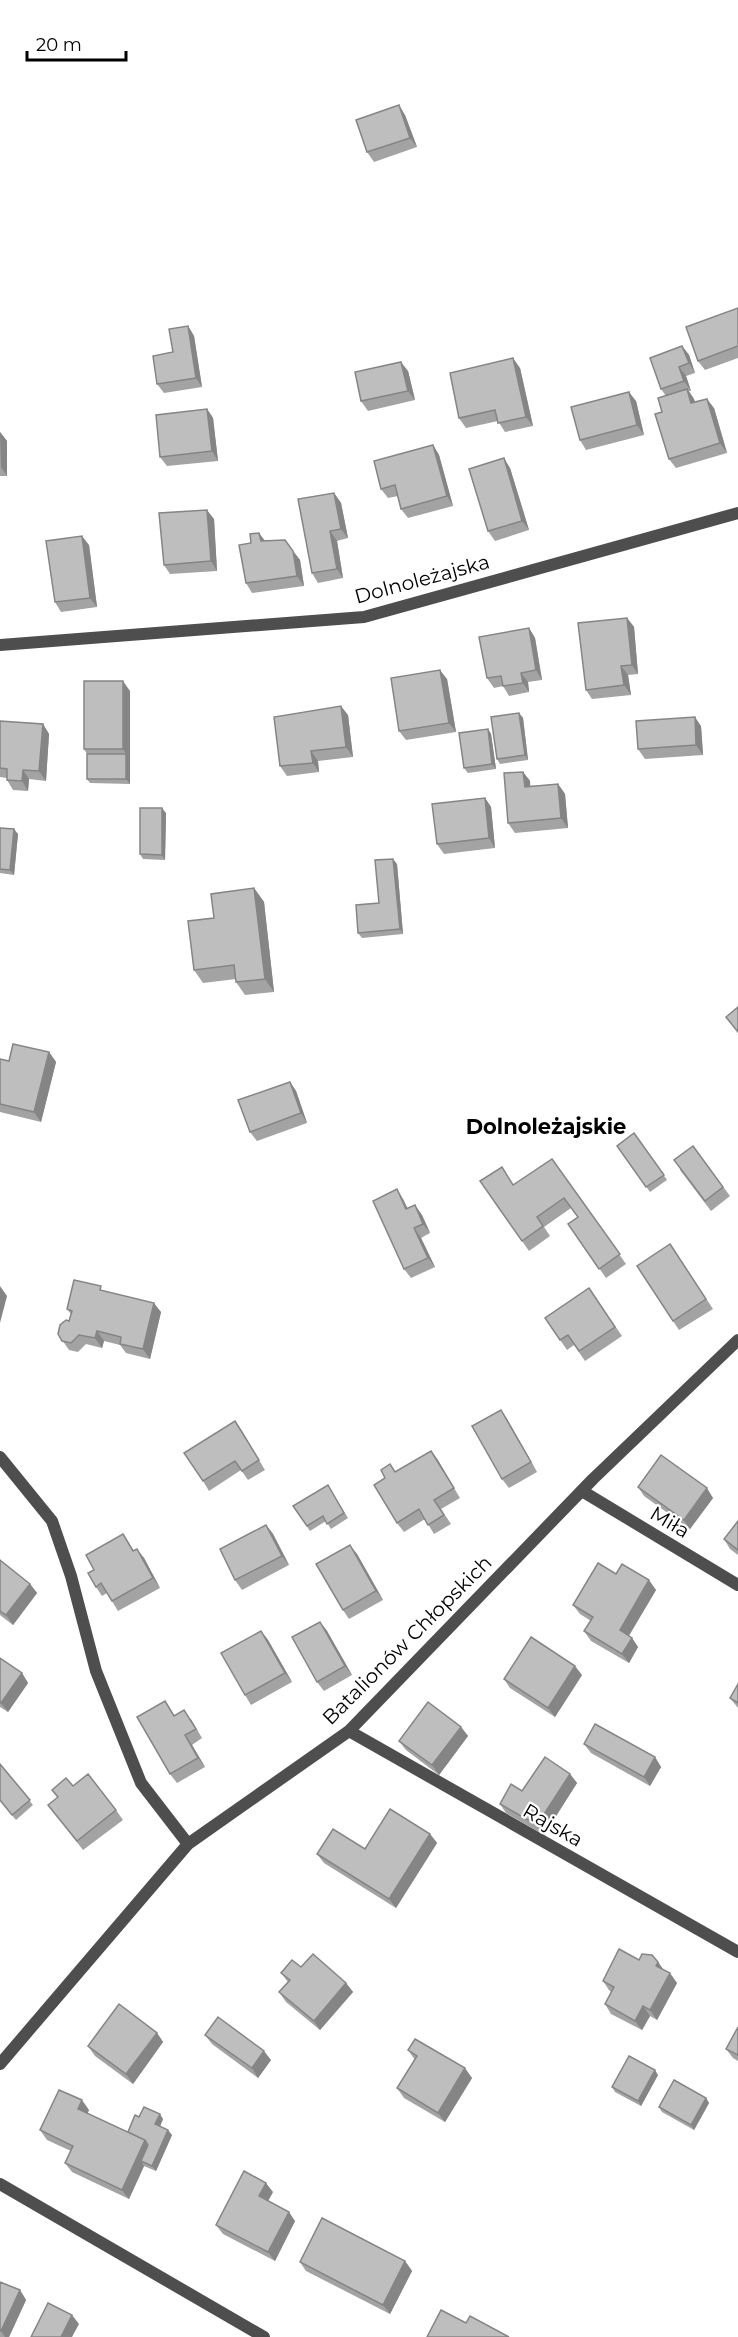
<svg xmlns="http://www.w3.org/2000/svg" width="738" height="2337" font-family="Montserrat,sans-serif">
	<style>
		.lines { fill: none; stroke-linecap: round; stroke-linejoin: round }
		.service { stroke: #4e4e4e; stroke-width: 12 }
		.minor { stroke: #4e4e4e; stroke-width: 12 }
		.wall { fill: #a3a3a3 }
		.shaded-wall { fill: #858585 }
		.building { fill: #bebebe; stroke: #858585; stroke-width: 1.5 }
		.labels { text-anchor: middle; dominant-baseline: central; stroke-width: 4.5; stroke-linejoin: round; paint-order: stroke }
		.street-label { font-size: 20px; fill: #000; stroke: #fff }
		.neighbourhood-label { font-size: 21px; font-weight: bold; fill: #000; stroke: #fff }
	</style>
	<rect width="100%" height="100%" fill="#fff"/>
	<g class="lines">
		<g class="service">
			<path d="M0 1457 52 1521 71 1576 96 1671 141 1783 188 1844"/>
			<path d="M582 1491 738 1585"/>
			<path d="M349 1731 738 1952"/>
			<path d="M0 2184 264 2337"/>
		</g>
		<g class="minor">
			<path d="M0 645 364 617 738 513"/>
			<path d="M0 2064 188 1844 349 1731 593 1479 738 1340"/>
		</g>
	</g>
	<g class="wall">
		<path d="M405 115 417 147 374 162 367 152Z"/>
		<path d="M738 308V358L705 370 698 361Z"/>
		<path d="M188 326 194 336 202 387 164 393 157 384Z"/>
		<path d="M682 346 689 355 695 373 686 376 691 391H689L694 399 695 402 714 408 727 453 676 468 669 459 662 412 666 396 661 389Z"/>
		<path d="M520 368 533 426 505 432 498 421 466 428 459 418Z"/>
		<path d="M408 371 415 400 368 411 361 401Z"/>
		<path d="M636 401 644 435 586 450 580 440Z"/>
		<path d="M207 409 213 418 218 461 167 466 160 457Z"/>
		<path d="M0 432 7 441V476H0Z"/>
		<path d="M433 445 439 455 453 506 408 518 401 509 398 496 388 498 381 489Z"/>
		<path d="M510 468 529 530 495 541 488 531Z"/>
		<path d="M334 493 341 503 348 538 337 541 343 578 318 583 312 573Z"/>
		<path d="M214 519 217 571 170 574 164 565Z"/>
		<path d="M265 541 293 551 300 560 304 586 252 593 246 583Z"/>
		<path d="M89 545 97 607 61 612 55 602Z"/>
		<path d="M627 618 634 627 638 674 628 675 631 695 592 699 586 690Z"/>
		<path d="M529 628 535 638 542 680 528 682 529 692 509 696 503 686 494 688 487 678Z"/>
		<path d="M447 679 456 732 406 740 399 731Z"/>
		<path d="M130 691V784L90 783 87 779V754L84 749Z"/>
		<path d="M519 713 523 718 528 760 500 764 497 759Z"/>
		<path d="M348 715 353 757 318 761 319 772 287 776 280 766Z"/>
		<path d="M0 721 43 724 49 734 46 781 29 779 28 791 13 790 7 780V778L0 777Z"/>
		<path d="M701 726 703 755 645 759 638 749Z"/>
		<path d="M488 729 491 734 496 769 468 773 464 768Z"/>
		<path d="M523 772 530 781V786L558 784 565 794 568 828 515 833 508 823Z"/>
		<path d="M485 798 491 807 495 848 444 854 437 844Z"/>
		<path d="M166 813 165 860 143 859 140 854Z"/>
		<path d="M0 828 18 834 14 875 0 873Z"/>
		<path d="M397 864 403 934 362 938 358 933 379 903Z"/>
		<path d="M254 888 264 902 274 992 245 995 236 982V979L203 983 194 970 214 918Z"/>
		<path d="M49 1052 56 1062 41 1122 0 1112V1059L9 1061Z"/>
		<path d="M290 1082 296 1091 307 1123 257 1141 250 1132Z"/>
		<path d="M634 1133 667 1180 650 1192 617 1146Z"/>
		<path d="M693 1146 730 1196 711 1211 680 1170Z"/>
		<path d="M552 1159 626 1264 606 1278 568 1224 578 1217 571 1208 544 1227 550 1236 529 1251 480 1181 513 1185Z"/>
		<path d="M403 1199 408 1209 422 1215 430 1233 421 1238 435 1267 411 1278 404 1269Z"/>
		<path d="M670 1244 713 1309 679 1330 673 1321Z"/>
		<path d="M589 1288 622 1336 585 1361 574 1345 567 1350 545 1318Z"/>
		<path d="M104 1291 161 1312 150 1359 126 1353 120 1345 104 1341 102 1348 86 1344 78 1352 69 1350 58 1334 69 1321 71 1314 67 1309Z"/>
		<path d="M501 1410 507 1419 537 1472 509 1488 502 1479Z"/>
		<path d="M235 1421 265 1470 248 1480 241 1470 209 1491 203 1481Z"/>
		<path d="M431 1451 460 1498 441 1509 451 1524 434 1534 425 1519 404 1532 397 1523 396 1472Z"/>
		<path d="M638 1487 713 1498 690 1529 644 1496Z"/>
		<path d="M331 1490 348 1518 331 1529 326 1521 310 1531 293 1506Z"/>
		<path d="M738 1521V1555L730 1549 724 1539Z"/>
		<path d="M266 1525 273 1534 289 1565 242 1590 235 1580Z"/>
		<path d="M123 1534 134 1551 144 1558 160 1588 118 1611 107 1593 102 1596 96 1587 94 1570Z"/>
		<path d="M357 1554 383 1600 349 1619 343 1610Z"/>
		<path d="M0 1560 30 1584 37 1593 13 1625 0 1615Z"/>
		<path d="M616 1574 656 1590 629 1636 632 1638 638 1647 629 1663 591 1641 584 1631 591 1621 580 1614 573 1605Z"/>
		<path d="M320 1622 327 1631 352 1675 324 1691 317 1682Z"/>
		<path d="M261 1631 268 1640 292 1682 251 1705 245 1695Z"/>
		<path d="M0 1658 22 1673 28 1683 8 1712 0 1707Z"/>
		<path d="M582 1675 555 1717 510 1688 504 1679Z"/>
		<path d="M738 1684V1708L730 1698Z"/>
		<path d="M165 1701 174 1715 191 1719 202 1738 192 1745 205 1767 177 1783 170 1774Z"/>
		<path d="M461 1727 468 1736 439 1775 406 1750 399 1741Z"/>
		<path d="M584 1744 655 1757 661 1767 650 1786 591 1753Z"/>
		<path d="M0 1764 33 1805 16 1820 0 1801Z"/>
		<path d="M570 1774 577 1783 544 1835 506 1813 500 1804 522 1791Z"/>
		<path d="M73 1786 116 1810 123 1820 83 1850 48 1805 58 1798 52 1790Z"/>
		<path d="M430 1834 437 1843 396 1908 324 1863 317 1854 365 1849Z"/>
		<path d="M639 1960 658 1962 664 1970 677 1983 657 2020 650 2016 642 2030 611 2014 605 2004 611 1992 609 1990 603 1981Z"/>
		<path d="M301 1967 346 1983 353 1992 320 2030 286 2002 279 1992 288 1982 281 1973Z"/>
		<path d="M738 2027V2061L733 2058 726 2049Z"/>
		<path d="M157 2033 163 2042 133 2084 95 2056 88 2046Z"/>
		<path d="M205 2035 271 2060 258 2078 212 2044Z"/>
		<path d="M408 2050 472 2078 445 2122 404 2098 397 2088 415 2060Z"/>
		<path d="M658 2075 641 2106 615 2092 612 2087Z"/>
		<path d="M706 2098 709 2103 694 2130 662 2112 659 2107Z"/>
		<path d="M89 2110 87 2114 128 2132 139 2117 163 2119 160 2126 172 2135 156 2171 144 2166 129 2199 72 2172 65 2163 71 2151 47 2140 40 2130Z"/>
		<path d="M273 2192 268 2201 295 2221 275 2261 223 2234 216 2225Z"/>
		<path d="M405 2261 412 2271 390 2314 306 2271 300 2262Z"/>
		<path d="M0 2282 20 2290 26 2300 9 2337H0Z"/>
	</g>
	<g class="shaded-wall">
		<path d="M399 105 405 115 417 147 410 138Z"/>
		<path d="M188 326 194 336 202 387 196 378Z"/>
		<path d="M682 346 689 355 695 373 689 363Z"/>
		<path d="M513 358 520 368 533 426 526 417Z"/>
		<path d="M401 362 408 371 415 400 408 391Z"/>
		<path d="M679 367 686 376 691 391 684 381Z"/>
		<path d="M687 389 694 399 698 413 691 403Z"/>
		<path d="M629 392 636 401 644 435 637 425Z"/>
		<path d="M707 399 714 408 727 453 720 443Z"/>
		<path d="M207 409 213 418 218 461 212 451Z"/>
		<path d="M0 432 7 441V476L1 467Z"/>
		<path d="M433 445 439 455 453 506 447 496Z"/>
		<path d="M504 458 510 468 529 530 522 521Z"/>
		<path d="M334 493 341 503 348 538 341 529Z"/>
		<path d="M207 510 214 519 217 571 211 561Z"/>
		<path d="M330 531 337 541 343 578 337 569Z"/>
		<path d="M259 533 266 542 261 541Z"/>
		<path d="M82 536 89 545 97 607 90 598Z"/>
		<path d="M293 551 300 560 304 586 297 576Z"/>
		<path d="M627 618 634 627 638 674 632 665Z"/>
		<path d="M529 628 535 638 542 680 536 670Z"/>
		<path d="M621 666 628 675 631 695 624 685Z"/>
		<path d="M440 670 447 679 456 732 449 723Z"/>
		<path d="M521 673 528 682 529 692 523 683Z"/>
		<path d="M123 681 130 691V784L126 779V754L123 749Z"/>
		<path d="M341 706 348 715 353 757 346 747Z"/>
		<path d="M519 713 523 718 528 760 525 755Z"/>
		<path d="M695 717 701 726 703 755 696 745Z"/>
		<path d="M43 724 49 734 46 781 39 771Z"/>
		<path d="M488 729 491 734 496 769 492 764Z"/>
		<path d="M311 751 318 761 319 772 313 763Z"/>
		<path d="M23 770 29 779 28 791 22 781Z"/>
		<path d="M523 772 530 781 531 796 525 787Z"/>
		<path d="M558 784 565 794 568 828 561 818Z"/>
		<path d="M485 798 491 807 495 848 489 838Z"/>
		<path d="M162 808 166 813 165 860 162 855Z"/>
		<path d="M14 829 18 834 14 875 10 870Z"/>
		<path d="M393 859 397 864 403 934 400 929Z"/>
		<path d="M254 888 264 902 274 992 265 979Z"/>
		<path d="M49 1052 56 1062 41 1122 34 1112Z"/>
		<path d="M290 1082 296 1091 307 1123 301 1113Z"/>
		<path d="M397 1189 403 1199 412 1219 406 1209Z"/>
		<path d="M415 1205 422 1215 430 1233 423 1224Z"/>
		<path d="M414 1228 421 1238 435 1267 428 1258Z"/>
		<path d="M0 1286 7 1296 0 1323Z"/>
		<path d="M154 1303 161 1312 150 1359 143 1349Z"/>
		<path d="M97 1331 104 1341 102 1348 95 1338Z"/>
		<path d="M501 1410 507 1419 537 1472 531 1462Z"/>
		<path d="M235 1421 242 1431 265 1470 259 1460Z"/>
		<path d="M431 1451 438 1460 460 1498 454 1488Z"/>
		<path d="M707 1488 713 1498 690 1529 684 1520Z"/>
		<path d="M266 1525 273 1534 289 1565 282 1556Z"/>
		<path d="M350 1545 357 1554 383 1600 376 1591Z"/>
		<path d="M137 1549 144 1558 160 1588 153 1578Z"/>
		<path d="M649 1580 656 1590 626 1640 620 1630Z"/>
		<path d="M30 1584 37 1593 13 1625 6 1615Z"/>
		<path d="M320 1622 327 1631 352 1675 345 1666Z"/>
		<path d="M261 1631 268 1640 292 1682 285 1673Z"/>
		<path d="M632 1638 638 1647 629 1663 622 1654Z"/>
		<path d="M575 1666 582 1675 555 1717 548 1708Z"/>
		<path d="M22 1673 28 1683 8 1712 1 1703Z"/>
		<path d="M461 1727 468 1736 439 1775 432 1765Z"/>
		<path d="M185 1735 192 1745 205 1767 198 1758Z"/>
		<path d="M655 1757 661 1767 650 1786 644 1777Z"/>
		<path d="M570 1774 577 1783 544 1835 537 1825Z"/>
		<path d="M430 1834 437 1843 396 1908 389 1899Z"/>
		<path d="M658 1962 664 1971 656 1966Z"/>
		<path d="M670 1973 677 1983 657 2020 650 2010Z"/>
		<path d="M346 1983 353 1992 320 2030 314 2021Z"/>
		<path d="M643 2006 650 2016 642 2030 635 2021Z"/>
		<path d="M157 2033 163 2042 133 2084 126 2074Z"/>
		<path d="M264 2051 271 2060 258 2078 252 2068Z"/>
		<path d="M465 2068 472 2078 445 2122 438 2113Z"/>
		<path d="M655 2070 658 2075 641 2106 638 2101Z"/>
		<path d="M706 2098 709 2103 694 2130 691 2125Z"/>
		<path d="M82 2100 89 2110 85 2119 78 2109Z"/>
		<path d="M160 2114 163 2119 159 2129 155 2124Z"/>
		<path d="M168 2130 172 2135 156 2171 152 2166Z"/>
		<path d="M145 2140 151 2150 141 2161 144 2166 129 2199 122 2190Z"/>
		<path d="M266 2183 273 2192 265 2206 259 2196Z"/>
		<path d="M289 2212 295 2221 275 2261 268 2252Z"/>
		<path d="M405 2261 412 2271 390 2314 383 2305Z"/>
		<path d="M20 2290 26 2300 9 2337H5L1 2331Z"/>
		<path d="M72 2315 79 2324 72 2337H61Z"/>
	</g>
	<g class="building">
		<path d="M399 105 410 138 367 152 356 120Z"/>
		<path d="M738 308V346L698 361 686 327Z"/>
		<path d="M188 326 196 378 157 384 153 356 173 352 169 329Z"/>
		<path d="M682 346 689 363 679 367 684 381 661 389 650 358Z"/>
		<path d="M513 358 526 417 498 423 495 410 459 418 450 373Z"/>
		<path d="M401 362 408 391 361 401 355 372Z"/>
		<path d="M687 389 691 403 707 399 720 443 669 459 655 414 662 412 658 398Z"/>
		<path d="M629 392 637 425 580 440 571 407Z"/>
		<path d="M207 409 212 451 160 457 156 415Z"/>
		<path d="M433 445 447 496 401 509 395 485 381 489 374 461Z"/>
		<path d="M504 458 522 521 488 531 469 469Z"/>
		<path d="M334 493 341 529 330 531 337 569 312 573 298 499Z"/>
		<path d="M207 510 211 561 164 565 159 513Z"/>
		<path d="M259 533 261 541 285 540 293 551 297 576 246 583 239 545 251 543 250 534Z"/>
		<path d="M82 536 90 598 55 602 46 541Z"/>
		<path d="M627 618 632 665 621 666 624 685 586 690 578 623Z"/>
		<path d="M529 628 536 670 521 673 523 683 503 686 501 676 487 678 479 637Z"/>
		<path d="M440 670 449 723 399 731 391 678Z"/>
		<rect x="84" y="681" width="39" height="68"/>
		<path d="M341 706 346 747 311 751 313 763 280 766 274 717Z"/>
		<path d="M519 713 525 755 497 759 491 717Z"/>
		<path d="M695 717 696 745 638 749 636 721Z"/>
		<path d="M0 721 43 724 39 771 23 770 22 781 7 780V769L0 768Z"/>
		<path d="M488 729 492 764 464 768 459 733Z"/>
		<rect x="87" y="754" width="39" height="25"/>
		<path d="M523 772 525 787 558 784 561 818 508 823 504 773Z"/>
		<path d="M485 798 489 838 437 844 432 804Z"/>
		<path d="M140 808H162V855L140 854Z"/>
		<path d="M0 828 14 829 10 870 0 869Z"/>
		<path d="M393 859 400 929 358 933 356 905 379 903 375 860Z"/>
		<path d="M254 888 265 979 236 982 234 965 194 970 188 921 214 918 211 894Z"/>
		<path d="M738 1007V1032L726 1017Z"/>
		<path d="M13 1044 49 1052 34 1112 0 1104V1059L9 1061Z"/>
		<path d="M290 1082 301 1113 250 1132 238 1100Z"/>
		<path d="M634 1133 664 1175 646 1187 617 1146Z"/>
		<path d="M693 1146 723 1187 705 1201 674 1160Z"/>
		<path d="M552 1159 620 1254 599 1269 568 1224 578 1217 564 1198 537 1217 543 1226 522 1241 480 1181 502 1167 513 1185Z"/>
		<path d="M397 1189 406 1209 415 1205 423 1224 414 1228 428 1258 404 1269 373 1201Z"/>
		<path d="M670 1244 706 1299 673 1321 637 1266Z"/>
		<path d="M74 1280 101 1286 100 1290 154 1303 143 1349 120 1344 121 1337 97 1331 95 1338 79 1335 71 1343 62 1341 58 1334 60 1325 66 1320 69 1321 72 1311 67 1309Z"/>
		<path d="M589 1288 615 1327 579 1351 568 1335 560 1340 545 1318Z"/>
		<path d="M501 1410 531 1462 502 1479 472 1426Z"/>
		<path d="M235 1421 259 1460 242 1471 235 1461 203 1481 184 1453Z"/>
		<path d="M431 1451 454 1488 434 1500 444 1515 428 1525 419 1509 397 1523 374 1485 385 1478 381 1470 390 1464 395 1472Z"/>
		<path d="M661 1455 707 1488 684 1520 638 1487Z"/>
		<path d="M328 1485 344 1513 327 1524 323 1516 307 1526 293 1506Z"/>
		<path d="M738 1521V1550L724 1539Z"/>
		<path d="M266 1525 282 1556 235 1580 220 1549Z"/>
		<path d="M123 1534 133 1551 137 1549 153 1578 112 1601 101 1583 96 1587 88 1573 94 1570 86 1555Z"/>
		<path d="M350 1545 376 1591 343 1610 316 1564Z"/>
		<path d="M0 1560 30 1584 6 1615 0 1611Z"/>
		<path d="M598 1563 616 1574 622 1564 649 1580 620 1630 632 1638 622 1654 584 1631 593 1617 573 1605Z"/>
		<path d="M320 1622 345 1666 317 1682 292 1637Z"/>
		<path d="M261 1631 285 1673 245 1695 221 1653Z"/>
		<path d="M531 1637 575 1666 548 1708 504 1679Z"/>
		<path d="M0 1658 22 1673 1 1703 0 1702Z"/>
		<path d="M738 1684V1703L730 1698Z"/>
		<path d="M165 1701 174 1716 184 1710 196 1729 185 1735 198 1758 170 1774 137 1717Z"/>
		<path d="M428 1702 461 1727 432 1765 399 1741Z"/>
		<path d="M595 1724 655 1757 644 1777 584 1744Z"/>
		<path d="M545 1757 570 1774 537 1825 500 1804 511 1784 522 1791Z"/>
		<path d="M0 1764 30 1800 12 1815 0 1800Z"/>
		<path d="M88 1774 116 1810 77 1841 48 1805 58 1797 52 1790 66 1778 73 1786Z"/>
		<path d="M390 1809 430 1834 389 1899 317 1854 333 1829 365 1849Z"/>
		<path d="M619 1949 639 1960 642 1954 652 1955 658 1962 656 1966 670 1973 650 2010 643 2006 635 2021 605 2004 614 1987 603 1981Z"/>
		<path d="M313 1954 346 1983 314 2021 279 1992 290 1980 281 1973 292 1960 301 1967Z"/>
		<path d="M119 2004 157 2033 126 2074 88 2046Z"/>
		<path d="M218 2017 264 2051 252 2068 205 2035Z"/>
		<path d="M738 2027V2055L726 2049Z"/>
		<path d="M415 2039 465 2068 438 2113 397 2088 417 2056 408 2050Z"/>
		<path d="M629 2056 655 2070 638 2101 612 2087Z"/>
		<path d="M674 2080 706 2098 691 2125 659 2107Z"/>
		<path d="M59 2090 82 2100 78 2109 145 2140 122 2190 65 2163 73 2146 40 2130Z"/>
		<path d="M144 2107 160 2114 155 2124 168 2130 152 2166 141 2161 148 2145 145 2140 128 2132 135 2115 139 2117Z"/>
		<path d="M244 2171 266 2183 259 2196 289 2212 268 2252 216 2225Z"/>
		<path d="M322 2218 405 2261 383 2305 300 2262Z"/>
		<path d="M0 2282 20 2290 1 2331 0 2330Z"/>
		<path d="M48 2303 72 2315 61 2337H31Z"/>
		<path d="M441 2310 466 2323 470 2316 509 2337H427Z"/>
	</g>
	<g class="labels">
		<g class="street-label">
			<text transform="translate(422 579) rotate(-15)">Dolnoleżajska</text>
			<text transform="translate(670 1522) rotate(31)">Miła</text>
			<text transform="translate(407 1640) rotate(-45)">Batalionów Chłopskich</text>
			<text transform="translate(553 1825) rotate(30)">Rajska</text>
		</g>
		<g class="neighbourhood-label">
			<text x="546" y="1126">Dolnoleżajskie</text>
		</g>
	</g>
	<path d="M27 51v9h99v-9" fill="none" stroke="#000000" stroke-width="3"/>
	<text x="36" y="51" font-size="18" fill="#000000" stroke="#ffffff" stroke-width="4.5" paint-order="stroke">20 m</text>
</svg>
